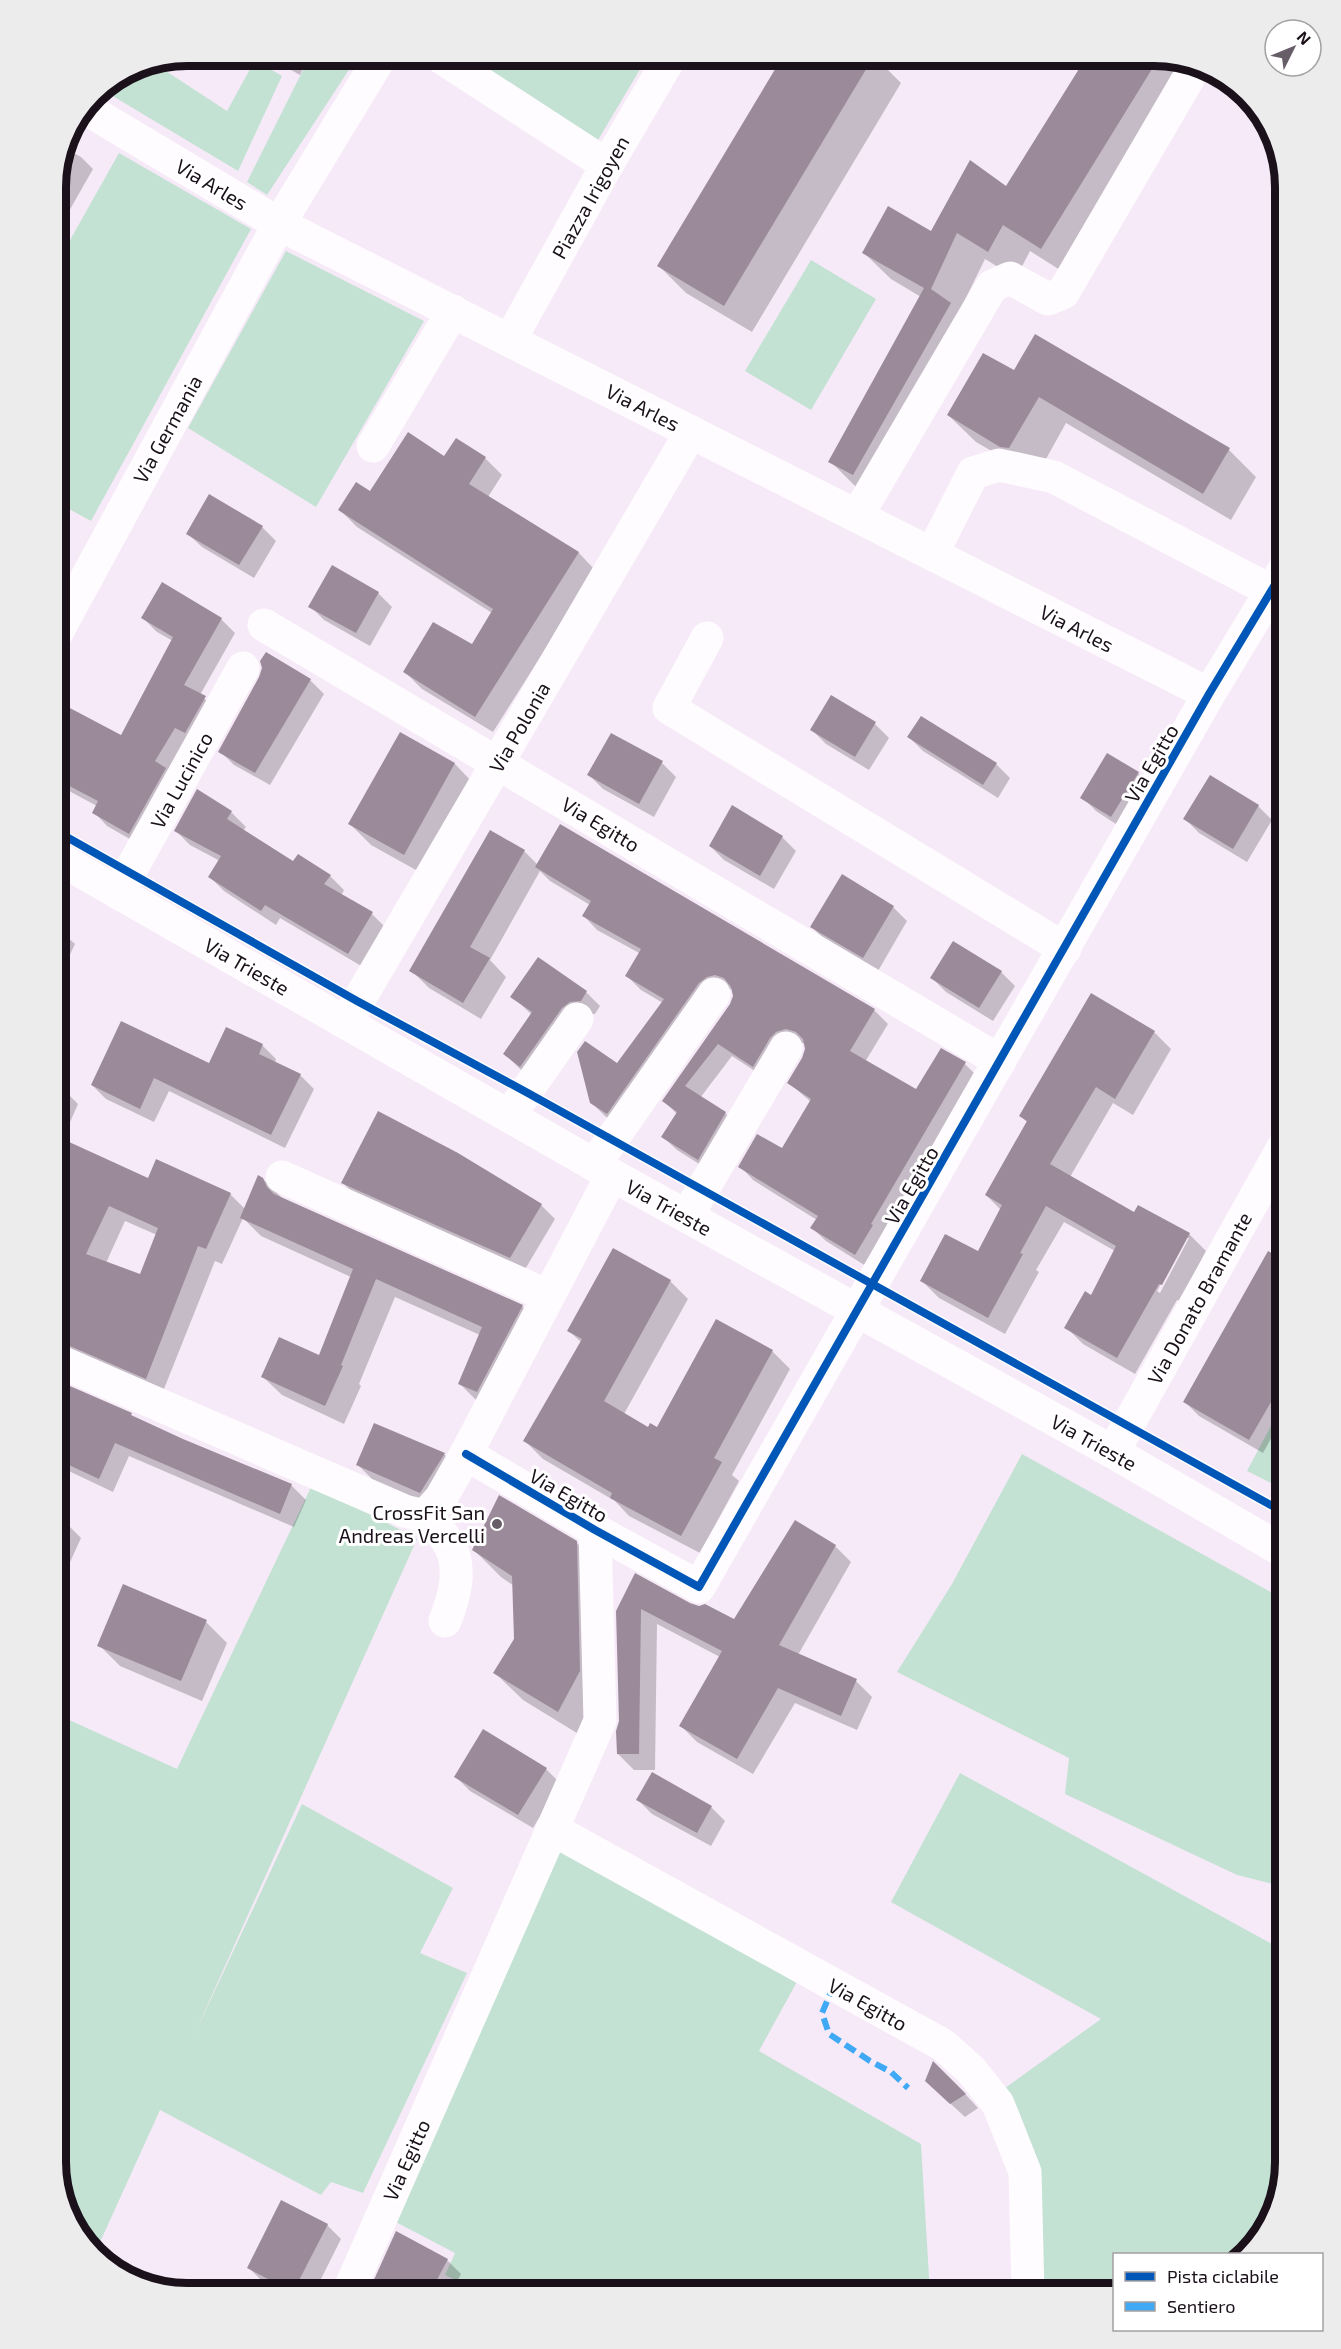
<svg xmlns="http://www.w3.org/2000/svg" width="1341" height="2349" font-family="'Exo 2',sans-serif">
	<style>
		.green { fill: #c3e2d3 }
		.shadow { fill: #0003; fill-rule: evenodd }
		.building { fill: #9b8b9a; fill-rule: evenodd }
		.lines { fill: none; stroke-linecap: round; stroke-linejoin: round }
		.minor { stroke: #fefcfe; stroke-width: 33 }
		.quiet { stroke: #3fa9f5; stroke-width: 6; stroke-dasharray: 12 6; stroke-linecap: butt }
		.cycleway-casing { stroke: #fff; stroke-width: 11 }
		.cycleway { stroke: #0057b8; stroke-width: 8 }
		.poi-dot { fill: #675d68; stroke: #fff; stroke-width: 2 }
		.labels { text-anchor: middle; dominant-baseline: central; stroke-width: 6; stroke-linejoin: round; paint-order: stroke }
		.street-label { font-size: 20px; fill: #1a111a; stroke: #fff }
		.poi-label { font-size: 20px; fill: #1a111a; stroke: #fff; text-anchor: end }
		.rim { fill: none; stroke: #1a111a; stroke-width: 8 }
	</style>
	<rect width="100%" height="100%" fill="#f7eaf8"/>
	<g class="green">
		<path d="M310 56H358L267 195 247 182Z"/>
		<path d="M457 56H648L595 145Z"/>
		<path d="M255 60 282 76 238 171 101 89 137 65 152 62 227 111Z"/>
		<path d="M119 153 251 229 91 521 56 502V265Z"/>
		<path d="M286 251 424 321 316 507 188 428Z"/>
		<path d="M811 260 876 299 811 410 745 371Z"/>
		<path d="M1285 1399V1490L1247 1471Z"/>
		<path d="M1022 1454 1285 1600V1887L1237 1875 1065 1794 1069 1758 897 1672 952 1584Z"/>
		<path d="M313 1483 417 1539 194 2035 302 1804 453 1888 420 1953 467 1973 363 2193 331 2182 321 2195 160 2110 96 2251 69 2220 56 2162V1714L177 1769Z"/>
		<path d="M960 1773 1285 1951V2162L1264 2235 1241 2254H1114V2293H1044L1005 2088 1101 2019 891 1902Z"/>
		<path d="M559 1847 799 1978 759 2051 921 2144 930 2293H482L445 2275 455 2253 388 2218Z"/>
	</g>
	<g class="shadow">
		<path d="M266 56H308L300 75Z"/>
		<path d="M785 56H874L901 83 752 332 686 293 659 266Z"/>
		<path d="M1089 56H1163L1195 67 1068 275 1030 251 1016 278 985 259 959 312 857 488 830 461 921 297 891 279 864 253 931 233 1007 189Z"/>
		<path d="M63 147 81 157 93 169 56 234V179Z"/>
		<path d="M1014 372 1229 450 1256 477 1231 520 1066 423 1037 475 1029 473 976 442 948 415Z"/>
		<path d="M445 458H485L502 475 488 497 579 553 595 570 493 732 422 689 405 672 472 646 492 613 357 527 340 510Z"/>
		<path d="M262 527 276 541 254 578 202 547 188 534Z"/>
		<path d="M56 557 67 569 56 591Z"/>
		<path d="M378 593 392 607 370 646 324 620 310 606Z"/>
		<path d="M143 618 221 619 235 633 200 695 219 711 144 847 107 826 94 812 97 806 56 784V735L69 709 122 737 173 641 157 632Z"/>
		<path d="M263 668 310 680 324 694 270 785 234 765 220 751 261 678Z"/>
		<path d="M875 724 889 738 869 770 826 744 812 730Z"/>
		<path d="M400 734 455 764 475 785 425 875 371 845 350 824Z"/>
		<path d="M909 737 996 764 1010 778 998 798 923 751Z"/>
		<path d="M662 763 676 777 654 817 603 789 589 775Z"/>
		<path d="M1138 773 1152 787 1125 830 1096 811 1082 797Z"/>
		<path d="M1258 806 1272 820 1247 862 1199 833 1185 819Z"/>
		<path d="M231 812 246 827 243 831 293 863 330 876 344 890 341 896 372 914 386 928 363 967 280 918 276 925 224 891 210 877 220 861 190 845 176 831Z"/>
		<path d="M782 837 796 851 774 889 724 860 710 846Z"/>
		<path d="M524 851 538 865 874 1010 888 1024 865 1062 917 1091 965 1064 978 1077 869 1268 826 1241 812 1228 817 1220 753 1180 740 1166 782 1150 811 1102 789 1083 804 1058 806 1049 805 1044 800 1042 767 1079 732 1056 700 1098 725 1113 739 1127 712 1172 677 1150 663 1137 677 1114 664 1101 731 1005 734 995 733 989 720 990 621 1127 605 1116 591 1102 663 1003 641 990 627 976 641 954 597 930 584 916 590 905 550 881 540 871 490 960 506 977 481 1019 429 988 411 970Z"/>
		<path d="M893 907 907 921 878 971 826 941 812 927Z"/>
		<path d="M56 927 75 944 56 984Z"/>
		<path d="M538 959 586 992 600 1006 595 1014 584 1015 535 1080 519 1068 505 1054 532 1015 512 996Z"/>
		<path d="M1001 972 1015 986 993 1021 946 992 932 978Z"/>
		<path d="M1092 995 1154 1032 1171 1049 1133 1115 1113 1103 1070 1177 1135 1214 1189 1234 1206 1251 1180 1301 1177 1300 1135 1374 1083 1344 1066 1327 1091 1297 1115 1251 1064 1222 1036 1270 1039 1272 1005 1334 939 1298 922 1281 978 1253 1001 1210 986 1195 1027 1122 1021 1116ZM1186 1238H1189L1160 1293 1157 1291Z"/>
		<path d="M262 1045 276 1059 275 1063 300 1075 314 1089 285 1148 169 1091 154 1122 106 1099 92 1085 210 1065Z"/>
		<path d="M56 1085 62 1088 78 1104 59 1147 56 1146Z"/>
		<path d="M82 1149 149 1180 230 1194 245 1209 263 1179 282 1198 522 1306 540 1325 479 1403 460 1384 480 1335 395 1297 359 1384 361 1386 344 1424 282 1395 263 1377 320 1357 351 1277 261 1236 243 1218 222 1264 215 1261 162 1394 56 1348V1206ZM125 1221 157 1235 140 1276 106 1263Z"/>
		<path d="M342 1182 541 1205 555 1219 524 1271 356 1196Z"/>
		<path d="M1285 1263V1414L1263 1453 1199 1416 1185 1402Z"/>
		<path d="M670 1281 688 1299 624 1414 649 1429H657L772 1351 790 1369 732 1475 739 1481 700 1553 629 1516 615 1501 543 1459 525 1441 582 1343 569 1331Z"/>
		<path d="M56 1382 131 1415 135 1419 183 1440 292 1486 306 1500 294 1527 129 1456 113 1492 56 1465Z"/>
		<path d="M444 1454 458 1468 434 1506 372 1479 358 1465Z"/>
		<path d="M56 1519 67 1524 81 1538 56 1593Z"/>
		<path d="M576 1542 603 1570 585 1738 523 1700 495 1673 515 1640 514 1586 501 1577 474 1550Z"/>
		<path d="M835 1546 851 1562 798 1655 856 1681 872 1697 857 1730 795 1703 753 1774 697 1742 681 1726 720 1657 657 1624 655 1770H634L618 1754 620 1721 617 1611 689 1605 734 1621Z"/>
		<path d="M206 1622 227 1643 202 1701 120 1666 99 1645Z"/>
		<path d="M546 1769 560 1783 533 1828 470 1791 456 1777Z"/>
		<path d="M638 1800 711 1807 725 1821 711 1846 652 1814Z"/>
		<path d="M934 2064 956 2084 978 2108 965 2117 941 2095Z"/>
		<path d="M327 2225 341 2239 314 2293H285L263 2282 249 2268Z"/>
		<path d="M447 2260 461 2274 451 2293H375L371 2290Z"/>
	</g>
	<g class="building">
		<path d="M783 56H874L724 306 657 266Z"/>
		<path d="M1087 56H1160L1041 249 1003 225 988 252 957 233 931 289 951 303 853 475 828 462 924 288 862 253 888 206 931 231 970 160 1006 186Z"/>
		<path d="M1035 334 1230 448 1203 494 1039 397 1009 448 1000 447 947 415 983 353 1014 370Z"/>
		<path d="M408 432 444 456 456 438 486 457 469 484 579 552 475 717 403 672 433 622 472 644 493 609 338 510 356 482 370 491Z"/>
		<path d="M209 494 263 526 239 565 186 534Z"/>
		<path d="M332 565 379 592 356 633 308 607Z"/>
		<path d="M162 582 222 618 184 685 206 696 185 733 175 728 155 761 166 768 129 834 92 813 98 801 56 779V732L68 707 121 735 173 637 141 618Z"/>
		<path d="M266 652 311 679 255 773 218 752 259 677 262 668 260 661Z"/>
		<path d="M831 695 876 722 855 757 810 730Z"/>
		<path d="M921 716 997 763 983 785 907 737Z"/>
		<path d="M400 732 455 763 404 855 348 824Z"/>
		<path d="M611 733 663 761 639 804 587 775Z"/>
		<path d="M1107 753 1139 772 1111 817 1080 798Z"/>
		<path d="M1210 775 1259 805 1233 849 1183 819Z"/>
		<path d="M197 789 232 811 227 819 293 861 298 854 331 875 324 884 373 912 348 954 265 905 261 911 208 877 221 856 174 831Z"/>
		<path d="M732 805 783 836 760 876 709 846Z"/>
		<path d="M560 824 875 1009 850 1051 916 1089 941 1048 966 1062 871 1224 873 1225 855 1255 810 1228 818 1216 738 1167 757 1134 782 1148 811 1099 787 1083 802 1058 805 1049 803 1039 796 1032 786 1029 776 1032 770 1038 753 1067 718 1044 685 1086 726 1112 698 1160 661 1137 677 1112 662 1101 730 1004 733 996 731 987 724 978 715 975 707 977 699 983 607 1114 590 1103 577 1052 585 1041 617 1063 664 999 625 976 641 949 582 916 591 901 535 867Z"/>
		<path d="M490 830 525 850 470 947 490 958 463 1003 409 971Z"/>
		<path d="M842 874 894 906 863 958 810 927Z"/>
		<path d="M953 941 1002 971 979 1008 930 978Z"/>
		<path d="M538 957 587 991 581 1001 570 1002 562 1008 520 1067 503 1054 532 1012 510 997Z"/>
		<path d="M1091 993 1155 1031 1115 1099 1096 1087 1050 1164 1134 1212 1138 1205 1190 1233 1162 1285 1159 1284 1117 1358 1064 1328 1085 1291 1091 1295 1116 1246 1046 1206 1020 1253 1023 1254 988 1318 920 1281 945 1234 978 1251 1002 1205 985 1195 1027 1121 1019 1116Z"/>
		<path d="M121 1021 209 1063 226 1027 263 1044 259 1054 301 1074 271 1135 154 1078 140 1109 91 1085Z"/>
		<path d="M378 1111 458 1153 542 1204 510 1258 341 1183Z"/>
		<path d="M56 1136 148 1178 156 1159 231 1193 206 1249 198 1246 146 1379 63 1343 56 1342ZM109 1206 158 1228 140 1274 86 1254Z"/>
		<path d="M258 1175 263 1178 267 1187 274 1194 523 1305 477 1392 458 1384 482 1327 376 1279 341 1365 343 1366 325 1406 261 1377 279 1337 319 1355 353 1269 240 1218Z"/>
		<path d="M613 1248 671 1280 604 1401 648 1427 650 1423 657 1427 716 1319 773 1350 714 1458 722 1462 681 1536 610 1498 612 1493 523 1441 582 1339 567 1331Z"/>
		<path d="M1268 1251 1286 1261V1376L1249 1440 1183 1402Z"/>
		<path d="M56 1380 132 1413 131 1415 183 1439 292 1484 280 1514 115 1443 99 1479 56 1459Z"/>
		<path d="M374 1423 445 1453 420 1493 356 1465Z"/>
		<path d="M499 1495 577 1541 580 1671 558 1712 493 1673 514 1639 512 1576 472 1550Z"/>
		<path d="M795 1520 836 1545 779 1645 857 1679 841 1716 778 1688 737 1759 679 1726 722 1651 641 1609 639 1754H617L616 1731 619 1721 616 1611 635 1573 690 1603 699 1606 705 1604 734 1619Z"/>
		<path d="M123 1584 207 1620 181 1681 97 1646Z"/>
		<path d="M483 1729 547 1768 518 1815 454 1777Z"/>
		<path d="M652 1772 712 1806 697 1833 636 1800Z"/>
		<path d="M933 2061 966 2094 950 2104 925 2081Z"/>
		<path d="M281 2200 328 2224 293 2292 247 2268Z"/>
		<path d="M396 2231 448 2259 430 2293H368Z"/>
	</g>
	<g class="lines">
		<g class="minor">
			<path d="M439 56 607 165"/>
			<path d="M85 108 279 224 1209 694"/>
			<path d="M510 340 607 165 671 56"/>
			<path d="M373 446 453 311"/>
			<path d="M857 516 992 286 1010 278 1048 299 1063 293 1195 67"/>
			<path d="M932 554 973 473 999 465 1054 477 1271 591"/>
			<path d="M264 625 1000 1061"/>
			<path d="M56 634 279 224 381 56"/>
			<path d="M707 638 669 708 1065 949"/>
			<path d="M56 857 612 1175 1113 1452 1285 1552"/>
			<path d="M118 893 243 668"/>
			<path d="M346 1022 691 432"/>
			<path d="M509 1116 577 1019"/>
			<path d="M594 1165 714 994"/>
			<path d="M282 1177 548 1296"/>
			<path d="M687 1216 786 1048"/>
			<path d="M56 1360 404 1511 425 1516 441 1498 466 1454 612 1175"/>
			<path d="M1113 1452 1285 1144"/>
			<path d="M466 1454 595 1530 699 1587 1209 694 1285 568"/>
			<path d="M425 1516C433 1525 444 1534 449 1544 463 1569 454 1597 445 1621"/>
			<path d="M552 1829 943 2045 971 2070 998 2104 1025 2172 1028 2293"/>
			<path d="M348 2293 600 1721 595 1530"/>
		</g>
		<path class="quiet" d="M834 1985 822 2013 829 2034 870 2061 891 2072 908 2088"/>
		<defs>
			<g id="cycleway">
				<path d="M56 831 357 1001 526 1092 1285 1513"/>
				<path d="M466 1454 595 1530 699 1587 1209 694 1285 568"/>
			</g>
		</defs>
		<use href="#cycleway" class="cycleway-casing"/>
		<use href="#cycleway" class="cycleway"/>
	</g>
	<circle class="poi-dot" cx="497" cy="1524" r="6"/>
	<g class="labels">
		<g class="street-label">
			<text transform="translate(212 184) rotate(31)">Via Arles</text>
			<text transform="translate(590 197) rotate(-61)">Piazza Irigoyen</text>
			<text transform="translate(643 407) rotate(27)">Via Arles</text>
			<text transform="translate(167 429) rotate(-61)">Via Germania</text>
			<text transform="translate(1077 628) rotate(27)">Via Arles</text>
			<text transform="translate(519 727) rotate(-60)">Via Polonia</text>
			<text transform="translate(1151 763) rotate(-60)">Via Egitto</text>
			<text transform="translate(181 780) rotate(-61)">Via Lucinico</text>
			<text transform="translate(601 824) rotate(31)">Via Egitto</text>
			<text transform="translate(247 966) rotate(30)">Via Trieste</text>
			<text transform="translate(911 1185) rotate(-60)">Via Egitto</text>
			<text transform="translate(669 1207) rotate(29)">Via Trieste</text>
			<text transform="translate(1199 1298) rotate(-61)">Via Donato Bramante</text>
			<text transform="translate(1094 1442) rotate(29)">Via Trieste</text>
			<text transform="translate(569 1495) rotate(30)">Via Egitto</text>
			<text transform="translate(868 2004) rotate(29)">Via Egitto</text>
			<text transform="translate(406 2160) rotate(-66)">Via Egitto</text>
		</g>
		<g class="poi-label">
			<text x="485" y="1512">CrossFit San<tspan x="485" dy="23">Andreas Vercelli</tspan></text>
		</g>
	</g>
	<path d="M0 0H1341V2349H0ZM187 66H1154A121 121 0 0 1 1275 187V2162A121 121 0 0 1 1154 2283H187A121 121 0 0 1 66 2162V187A121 121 0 0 1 187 66Z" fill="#edeced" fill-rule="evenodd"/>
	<path class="rim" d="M187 66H1154A121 121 0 0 1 1275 187V2162A121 121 0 0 1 1154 2283H187A121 121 0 0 1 66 2162V187A121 121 0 0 1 187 66Z"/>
	<rect x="1113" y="2253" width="210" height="78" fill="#ffffff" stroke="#a3a0a3" stroke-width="1.5"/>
	<rect x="1125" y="2272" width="30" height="9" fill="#0057b8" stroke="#a3a0a3" stroke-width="1.5"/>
	<text x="1167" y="2283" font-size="18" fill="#1a111a">Pista ciclabile</text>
	<rect x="1125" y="2302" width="30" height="9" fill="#3fa9f5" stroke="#a3a0a3" stroke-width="1.5"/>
	<text x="1167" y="2313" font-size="18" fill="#1a111a">Sentiero</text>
	<g transform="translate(1293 48) rotate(47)"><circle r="28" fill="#ffffff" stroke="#a3a0a3" stroke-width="1.5"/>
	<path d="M0-4.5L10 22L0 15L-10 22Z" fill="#675d68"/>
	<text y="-9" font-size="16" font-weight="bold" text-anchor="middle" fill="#1a111a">N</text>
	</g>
</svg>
